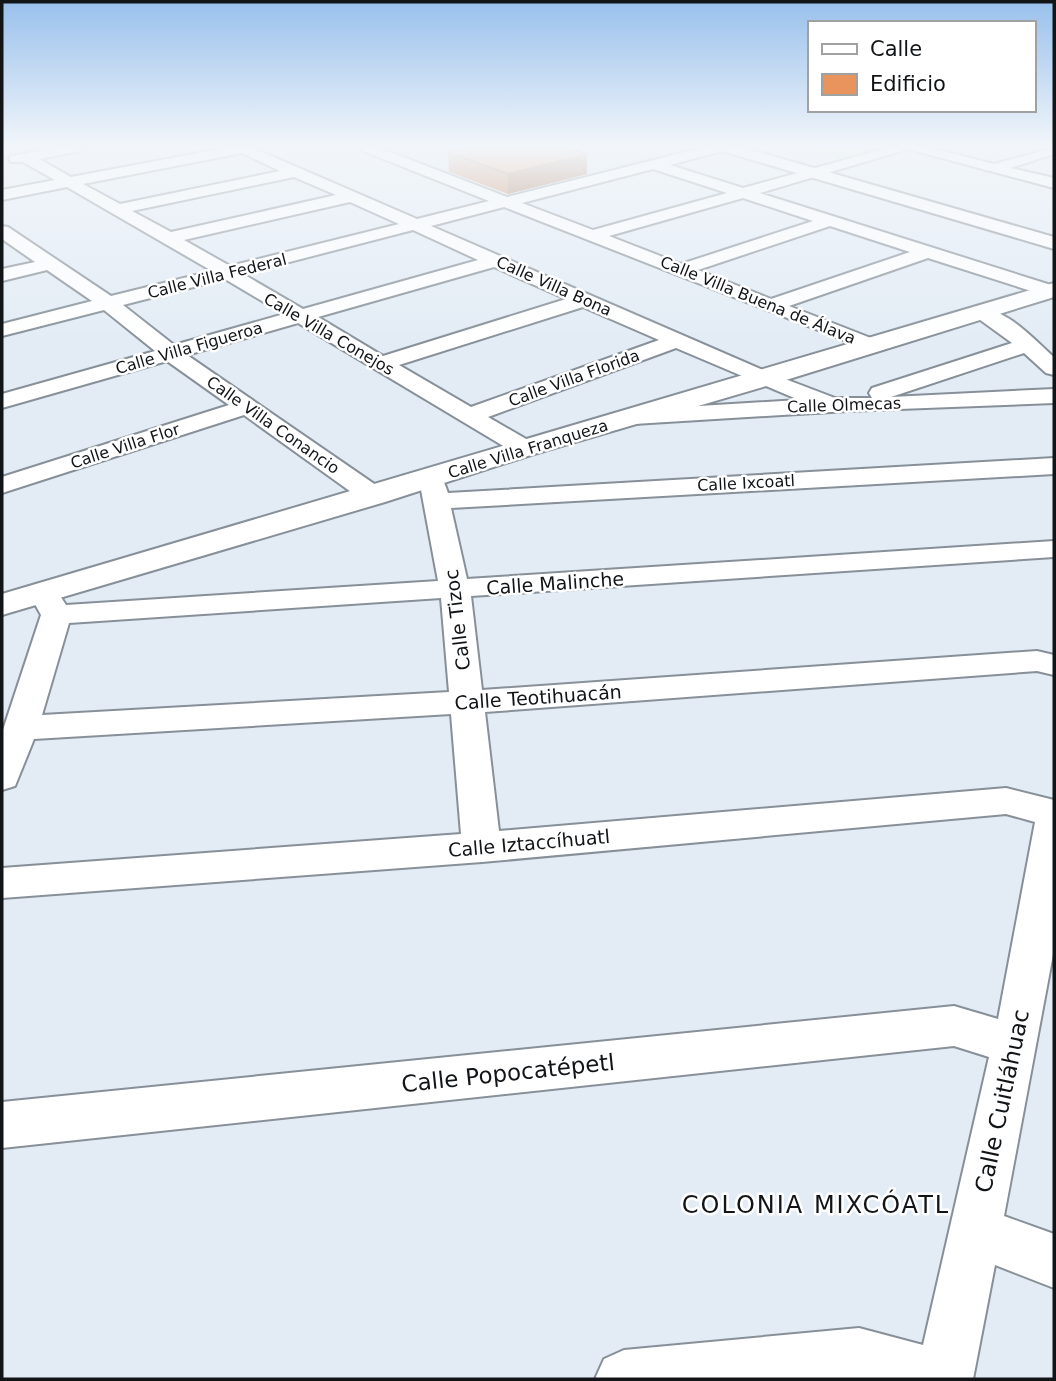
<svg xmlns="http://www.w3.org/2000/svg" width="1056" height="1381" font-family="'DejaVu Sans',sans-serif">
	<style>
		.built { fill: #d3e2f0 }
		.green { fill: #b7d898 }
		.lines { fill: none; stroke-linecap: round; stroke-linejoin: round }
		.minor-casing { stroke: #879098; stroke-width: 4 }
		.tertiary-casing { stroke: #879098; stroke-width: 4 }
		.minor { fill: #fff; fill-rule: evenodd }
		.tertiary { fill: #fff; fill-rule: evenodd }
		.wall { fill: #c87e50 }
		.shaded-wall { fill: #a36741 }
		.building { fill: #e9935d; stroke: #a36741; stroke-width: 2 }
		.labels { text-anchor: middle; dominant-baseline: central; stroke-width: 5; stroke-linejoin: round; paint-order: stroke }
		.far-street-label { font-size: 16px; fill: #121518; stroke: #fff }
		.street-label { font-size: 19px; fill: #121518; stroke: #fff }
		.near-street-label { font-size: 23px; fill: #121518; stroke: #fff }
		.near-neighbourhood-label { font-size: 24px; letter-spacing: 2px; fill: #121518; stroke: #fff }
	</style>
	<rect width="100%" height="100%" fill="#e3ecf5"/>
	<path class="built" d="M382 148H693L588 175 527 154 448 172Z"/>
	<path class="green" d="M797 148H888L845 160Z"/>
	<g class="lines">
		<defs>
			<g id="minor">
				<path d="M54 148H83L81 151 39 159 71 177 225 148H253L417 219 489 201 363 151 361 148H380L507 197 701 148H724L722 151 670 165 743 188 887 148H931L994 164 1054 148V154L1011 168 1054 178V188L908 149 760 193 1054 286V296L1050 297 928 258 789 306 881 342 885 346 881 350 874 352 504 207 431 226 772 374 835 398H872L869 393 872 388 1012 343 972 314 975 310C1003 303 1035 341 1054 357V375L1046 373 1024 353 891 397 1054 389V403L847 411 634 424 626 422 622 417 626 412 634 410 799 400 676 348 488 417 533 443 536 448 533 453 524 455 515 453 298 323 187 355 383 490 387 496 383 502 374 504 365 502 244 415 2 493V477L229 405 167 361 2 408V394L155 351 104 310 2 336V324L92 301 47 270 2 281V269L35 262 2 239V226L8 227 111 296 212 271 67 187 2 200V190L55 180 23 162H11L9 159 11 156ZM242 153 280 171 120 204 83 184ZM653 169 727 193 593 230 522 203ZM294 177 336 195 171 232 132 211ZM743 198 813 221 681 264 609 236ZM350 202 399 224 230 266 184 240ZM830 226 910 252 771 299 698 270ZM413 230 478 260 303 309 243 274ZM494 267 566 299 383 356 318 317ZM225 279 284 314 174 345 123 305ZM583 307 659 340 471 407 399 365Z"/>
				<path d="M1054 458V474L451 508 467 579 1054 541V557L471 596 482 690 1037 651 1054 655V675L1037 671 485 712 499 831 1006 788 1054 800V949L1004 1216 1054 1234V1288L995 1265 973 1379H595L604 1359 624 1350 859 1328 923 1345 989 1057 954 1046 2 1148V1102L954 1006 998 1019 1035 822 1006 814 482 862 2 898V868L461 834 451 714 34 739 15 786 2 790V733L41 615 31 597 35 591 46 588 57 591 66 605 438 581 419 479 423 474 432 471 441 474 448 493ZM441 598 449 692 42 715 69 623Z"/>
			</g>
			<g id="tertiary">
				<path d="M720 148H745L1054 237V249L722 151Z"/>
				<path d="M1054 283V297L773 384 534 454 385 502 2 615V594Z"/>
			</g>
		</defs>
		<use href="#minor" class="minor-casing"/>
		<use href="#tertiary" class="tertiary-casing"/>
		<use href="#minor" class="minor"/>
		<use href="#tertiary" class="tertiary"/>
	</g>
	<path class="wall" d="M448 152 587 174 508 194 449 172Z"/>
	<path class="shaded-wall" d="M587 154V174L508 194V174Z"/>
	<path class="building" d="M468 148H566L587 154 508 174 448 152Z"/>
	<linearGradient id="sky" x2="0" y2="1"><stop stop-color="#98c0ec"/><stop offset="0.43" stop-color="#f2f6fa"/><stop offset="1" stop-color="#f2f6fa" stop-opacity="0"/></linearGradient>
	<rect width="1056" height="341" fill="url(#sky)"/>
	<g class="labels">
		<g class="far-street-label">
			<text transform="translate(217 276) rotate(-14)">Calle Villa Federal</text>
			<text transform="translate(554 286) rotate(24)">Calle Villa Bona</text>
			<text transform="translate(758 300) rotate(22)">Calle Villa Buena de Álava</text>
			<text transform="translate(329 334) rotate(30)">Calle Villa Conejos</text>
			<text transform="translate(189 348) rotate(-16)">Calle Villa Figueroa</text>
			<text transform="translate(574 378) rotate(-20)">Calle Villa Florida</text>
			<text transform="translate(844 405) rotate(-2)">Calle Olmecas</text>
			<text transform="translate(273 425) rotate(35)">Calle Villa Conancio</text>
			<text transform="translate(125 446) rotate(-18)">Calle Villa Flor</text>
			<text transform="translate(528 449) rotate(-17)">Calle Villa Franqueza</text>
			<text transform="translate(746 483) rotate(-3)">Calle Ixcoatl</text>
		</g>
		<g class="street-label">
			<text transform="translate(555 583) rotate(-4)">Calle Malinche</text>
			<text transform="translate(457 620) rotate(-97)">Calle Tizoc</text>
			<text transform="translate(538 697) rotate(-4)">Calle Teotihuacán</text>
			<text transform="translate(529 843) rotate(-5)">Calle Iztaccíhuatl</text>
		</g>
		<g class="near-street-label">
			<text transform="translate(508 1073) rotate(-6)">Calle Popocatépetl</text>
			<text transform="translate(1002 1101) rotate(-78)">Calle Cuitláhuac</text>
		</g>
		<g class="near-neighbourhood-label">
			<text x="816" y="1205">COLONIA MIXCÓATL</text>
		</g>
	</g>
	<rect width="1056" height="1381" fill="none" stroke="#121518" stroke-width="7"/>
	<rect x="808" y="21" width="228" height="91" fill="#ffffff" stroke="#a0a1a3" stroke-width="2"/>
	<rect x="822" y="44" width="35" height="10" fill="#ffffff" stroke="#a0a1a3" stroke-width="2"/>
	<text x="870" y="56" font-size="21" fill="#121518">Calle</text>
	<rect x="822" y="74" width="35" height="21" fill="#e9935d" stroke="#a0a1a3" stroke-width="2"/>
	<text x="870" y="91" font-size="21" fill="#121518">Edificio</text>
</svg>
